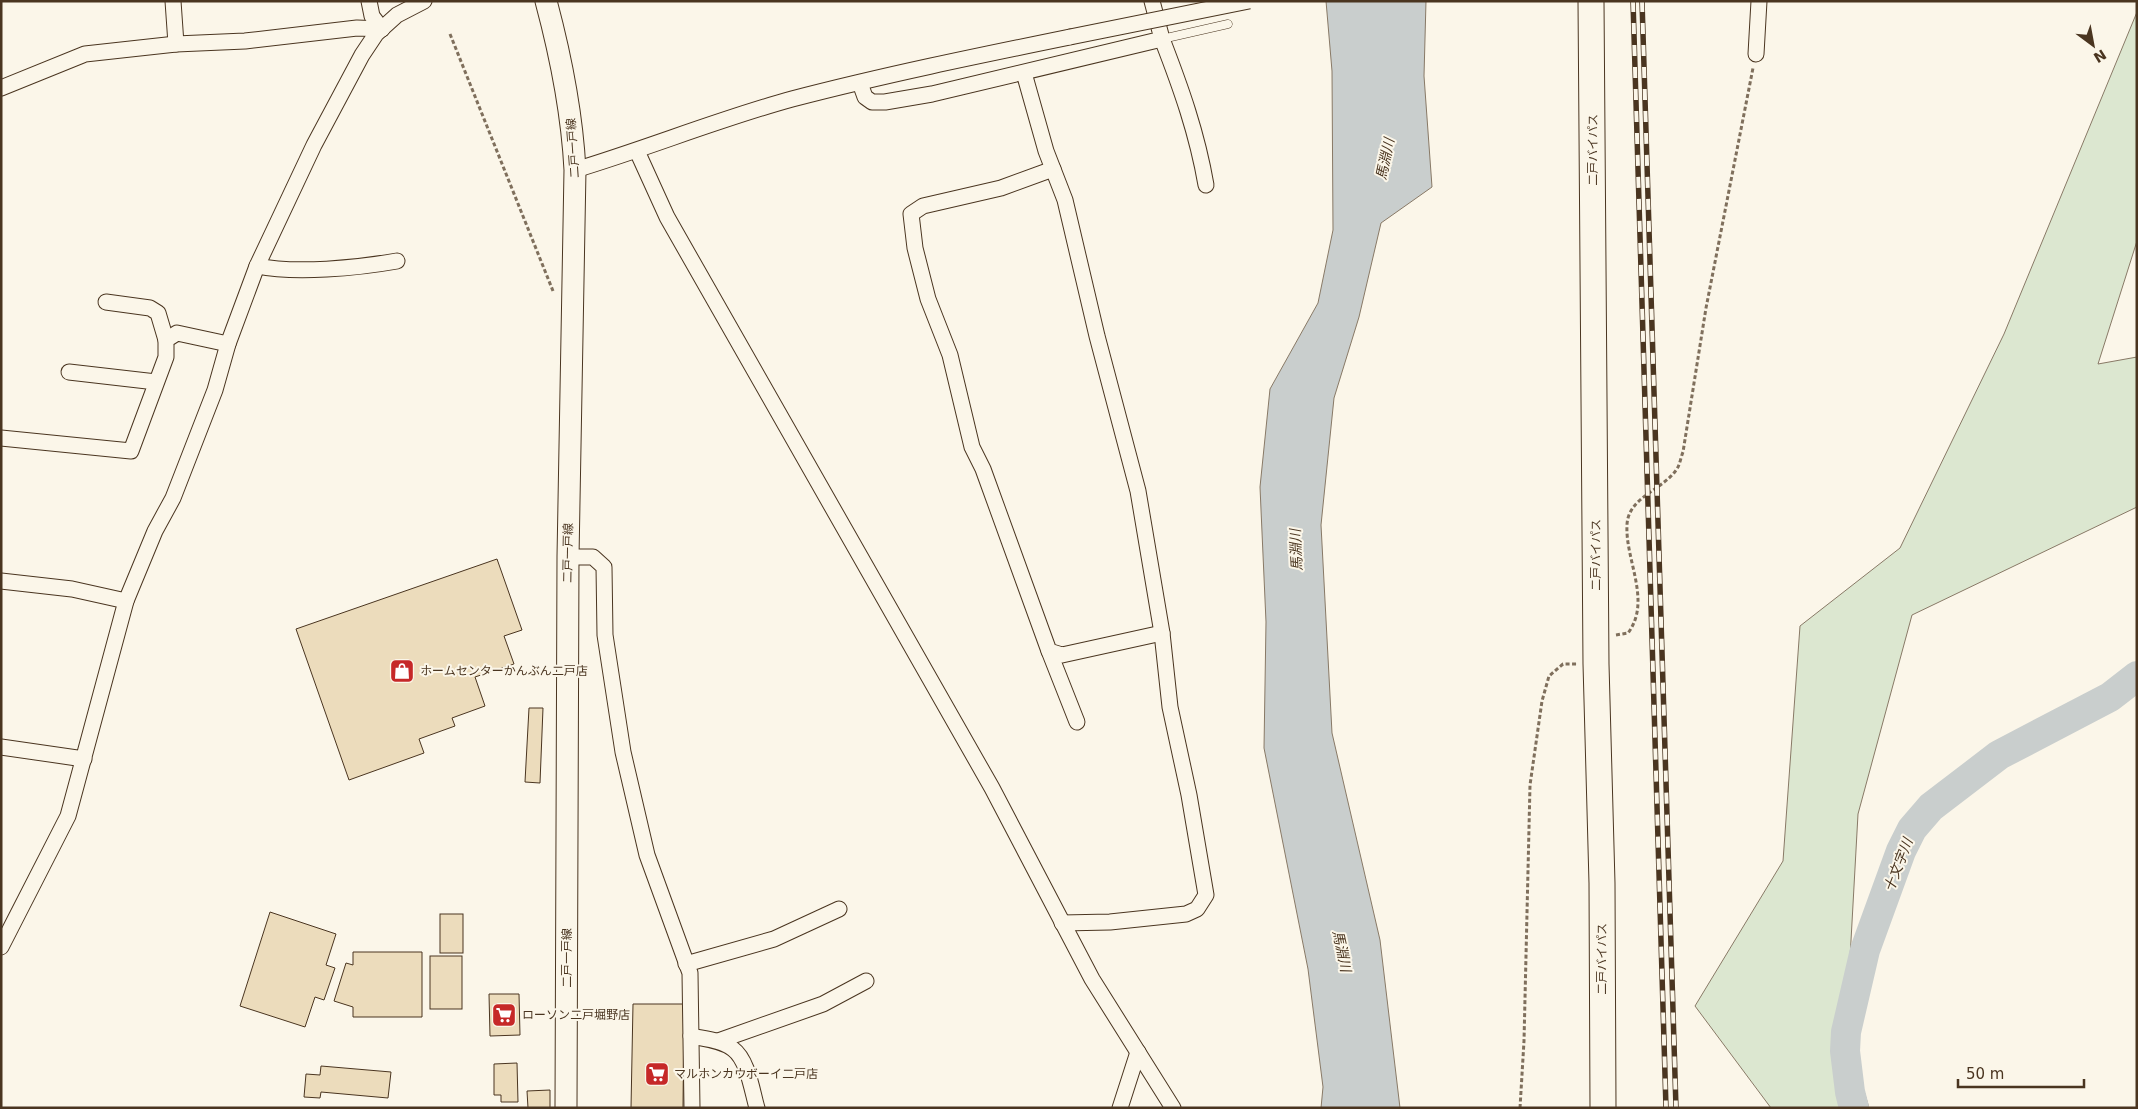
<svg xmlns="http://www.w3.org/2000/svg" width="2138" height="1109" font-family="'DejaVu Sans','Noto Sans JP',sans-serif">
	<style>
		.green { fill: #dce7d0; stroke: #887966 }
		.water { fill: #c9cecd; stroke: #887966 }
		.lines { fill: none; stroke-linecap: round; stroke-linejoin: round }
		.river { stroke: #c9cecd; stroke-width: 30 }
		.building { fill: #ecdcbc; stroke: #4a3520 }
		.service-casing { stroke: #4a3520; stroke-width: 9 }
		.minor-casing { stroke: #4a3520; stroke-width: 17 }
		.secondary-casing { stroke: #4a3520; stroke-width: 23 }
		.trunk-casing { stroke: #4a3520; stroke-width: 27 }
		.path { stroke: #7f6f5c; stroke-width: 3; stroke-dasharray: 4 2.5; stroke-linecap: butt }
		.service { stroke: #fbf6e9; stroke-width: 8 }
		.minor { stroke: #fbf6e9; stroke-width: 15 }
		.secondary { stroke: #fbf6e9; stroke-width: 21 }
		.trunk { stroke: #fbf6e9; stroke-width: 25 }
		.rail-casing { stroke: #4a3520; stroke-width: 5.5 }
		.rail { stroke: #fbf6e9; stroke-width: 4; stroke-dasharray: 11; stroke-linecap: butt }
		.minor-bridge-casing { stroke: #4a3520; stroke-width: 17; stroke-linecap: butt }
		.minor-bridge { stroke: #fbf6e9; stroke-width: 15 }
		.labels { text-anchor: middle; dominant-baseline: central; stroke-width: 4; stroke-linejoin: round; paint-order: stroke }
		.street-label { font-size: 12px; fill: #4a3520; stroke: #fbf6e9 }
		.poi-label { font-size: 12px; fill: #4a3520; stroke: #fbf6e9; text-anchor: start }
		.water-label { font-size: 14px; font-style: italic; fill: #4a3520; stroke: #fbf6e9 }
	</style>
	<rect width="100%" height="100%" fill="#fbf6e9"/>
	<path class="green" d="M2137 12V241L2098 364 2137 357V507L1912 615 1858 814 1846 1031 1869 1108H1771L1695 1006 1783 861 1800 626 1900 548 2004 334Z"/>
	<path class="water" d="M1326 1H1426L1424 76 1432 187 1381 223 1359 317 1334 398 1321 525 1332 733 1380 940 1400 1108H1321L1323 1087 1308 969 1264 748 1266 622 1260 487 1270 389 1318 303 1333 230 1332 71Z"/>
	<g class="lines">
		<path class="river" d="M1854 1108 1850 1092 1845 1051 1846 1032 1865 950 1901 851 1912 829 1931 807 1999 755 2110 697 2137 676"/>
	</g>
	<g class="building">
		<path d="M497 559 522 630 504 636 514 664 475 677 485 706 452 718 455 726 419 739 424 753 349 780 296 629Z"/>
		<path d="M529 708H543L540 783 525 782Z"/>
		<path d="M270 912 336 934 326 965 335 968 324 1000 315 997 305 1027 240 1006Z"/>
		<rect x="440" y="914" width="23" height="39"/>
		<path d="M353 952H422V1017H353V1007L334 1001 346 963 353 965Z"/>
		<rect x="430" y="956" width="32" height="53"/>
		<path d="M489 994H519L520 1035 490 1036Z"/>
		<path d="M633 1004H684L683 1108H631Z"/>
		<path d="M517 1063 518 1102H501V1095H494V1064Z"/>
		<path d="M321 1066 391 1072 388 1098 321 1092 320 1098 304 1097 306 1074 320 1075Z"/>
		<path d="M550 1090V1108H528L527 1091Z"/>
	</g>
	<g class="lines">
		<defs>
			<path id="service" d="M1162 39 1228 24"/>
			<g id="minor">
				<path d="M173 1 176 44"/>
				<path d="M369 1 372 16 382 29"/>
				<path d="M1162 39C1181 88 1197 133 1206 185"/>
				<path d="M1756 54 1759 1"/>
				<path d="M1024 73 1046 151 1065 200 1097 336 1138 491 1162 633 1170 707 1189 795 1206 895 1197 909 1186 914 1110 922 1062 923"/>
				<path d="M860 83 865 97 872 102H885L932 94 1162 39 1152 1"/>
				<path d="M1 88 85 54 176 44 245 41 357 28 382 29"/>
				<path d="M637 151 667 217 992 788 1092 979 1173 1108"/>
				<path d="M1053 169 1001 188 923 206 911 214 915 248 928 299 950 355 972 447 983 469 1049 651 1062 655 1162 633"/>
				<path d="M575 170C648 148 719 119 792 99 884 75 977 56 1070 37"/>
				<path d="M257 266C296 274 357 268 397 261"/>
				<path d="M106 302 150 308 158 313 166 340"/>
				<path d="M69 372 156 382"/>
				<path d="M1 438 131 451 166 357V340L177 333 228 344"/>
				<path d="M568 557H593L604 567 605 635 623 752 647 855 690 973 692 1108"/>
				<path d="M1 581 72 589 126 601"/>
				<path d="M1049 651 1077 722"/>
				<path d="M1 747 84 759"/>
				<path d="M1 947 68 816 126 601 155 531 173 498 215 390 228 344 257 266 314 145 362 55 376 34 397 15 424 1"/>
				<path d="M686 964 774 939 839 909"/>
				<path d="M691 1036C704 1039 722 1040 733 1049 748 1060 752 1091 757 1108"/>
				<path d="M718 1041 823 1004 866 981"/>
				<path d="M1120 1108 1138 1052"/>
			</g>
			<path id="secondary" d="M546 1C561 57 572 112 575 170L568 557 566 1108"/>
			<path id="trunk" d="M1591 1 1596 664 1602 883 1603 1108"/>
		</defs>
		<use href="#service" class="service-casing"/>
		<use href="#minor" class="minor-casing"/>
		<use href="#secondary" class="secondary-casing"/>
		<use href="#trunk" class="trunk-casing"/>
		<g class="path">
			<path d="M450 34 553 291"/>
			<path d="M1616 635 1628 633C1652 601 1625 560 1627 525 1628 496 1665 490 1678 467 1680 463 1681 457 1683 452L1706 308 1753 68"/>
			<path d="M1520 1108 1524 1041 1530 785 1542 701 1549 676 1563 664H1577"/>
		</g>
		<use href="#service" class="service"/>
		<use href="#minor" class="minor"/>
		<use href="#secondary" class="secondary"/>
		<use href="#trunk" class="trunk"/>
		<defs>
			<g id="rail">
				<path d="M1633 1 1666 1108"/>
				<path d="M1642 1 1676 1108"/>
			</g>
		</defs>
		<use href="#rail" class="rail-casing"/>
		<use href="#rail" class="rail"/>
		<defs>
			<path id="minor-bridge" d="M1070 37 1249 1"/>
		</defs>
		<use href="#minor-bridge" class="minor-bridge-casing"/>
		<use href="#minor-bridge" class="minor-bridge"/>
	</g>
	<defs>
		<symbol id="shop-square" viewBox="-11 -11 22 22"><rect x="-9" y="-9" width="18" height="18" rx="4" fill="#c62828" stroke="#fbf6e9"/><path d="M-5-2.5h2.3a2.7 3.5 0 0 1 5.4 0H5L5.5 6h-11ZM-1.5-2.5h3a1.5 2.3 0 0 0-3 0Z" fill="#fff"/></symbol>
		<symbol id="supermarket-square" viewBox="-11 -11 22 22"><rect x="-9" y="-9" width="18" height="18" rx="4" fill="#c62828" stroke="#fbf6e9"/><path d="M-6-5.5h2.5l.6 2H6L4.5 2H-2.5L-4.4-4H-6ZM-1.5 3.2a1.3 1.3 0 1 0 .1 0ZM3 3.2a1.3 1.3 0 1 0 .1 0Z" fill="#fff"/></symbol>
	</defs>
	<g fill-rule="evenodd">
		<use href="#shop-square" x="388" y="657" width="28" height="28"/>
		<use href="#supermarket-square" x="490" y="1001" width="28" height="28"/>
		<use href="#supermarket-square" x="643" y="1060" width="28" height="28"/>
	</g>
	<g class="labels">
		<g class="street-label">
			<text transform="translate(573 148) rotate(-94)">二戸一戸線</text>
			<text transform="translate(1593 150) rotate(-90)">二戸バイパス</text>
			<text transform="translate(568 553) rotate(-89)">二戸一戸線</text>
			<text transform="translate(1596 555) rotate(-90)">二戸バイパス</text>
			<text transform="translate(567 958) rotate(-90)">二戸一戸線</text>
			<text transform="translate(1602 959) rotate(-90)">二戸バイパス</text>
		</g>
		<g class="poi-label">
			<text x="420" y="671">ホームセンターかんぶん二戸店</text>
			<text x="522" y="1015">ローソン二戸堀野店</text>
			<text x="674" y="1074">マルホンカウボーイ二戸店</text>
		</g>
		<g class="water-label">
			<text transform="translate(1385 159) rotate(-78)">馬淵川</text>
			<text transform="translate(1296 550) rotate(-93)">馬淵川</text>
			<text transform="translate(1898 865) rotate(-69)">十文字川</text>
			<text transform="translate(1342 951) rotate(78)">馬淵川</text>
		</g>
	</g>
	<rect width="2138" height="1109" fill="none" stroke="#4a3520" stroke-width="5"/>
	<g transform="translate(2093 45) rotate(148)" stroke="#fbf6e9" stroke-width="4" paint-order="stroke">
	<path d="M0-4L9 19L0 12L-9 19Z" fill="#4a3520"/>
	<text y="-8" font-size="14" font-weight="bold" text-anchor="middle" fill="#4a3520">N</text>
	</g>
	<path d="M1958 1079v8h126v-8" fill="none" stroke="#4a3520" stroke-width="2.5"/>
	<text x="1966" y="1079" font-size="15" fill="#4a3520" stroke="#fbf6e9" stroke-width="4" paint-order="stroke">50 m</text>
</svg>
